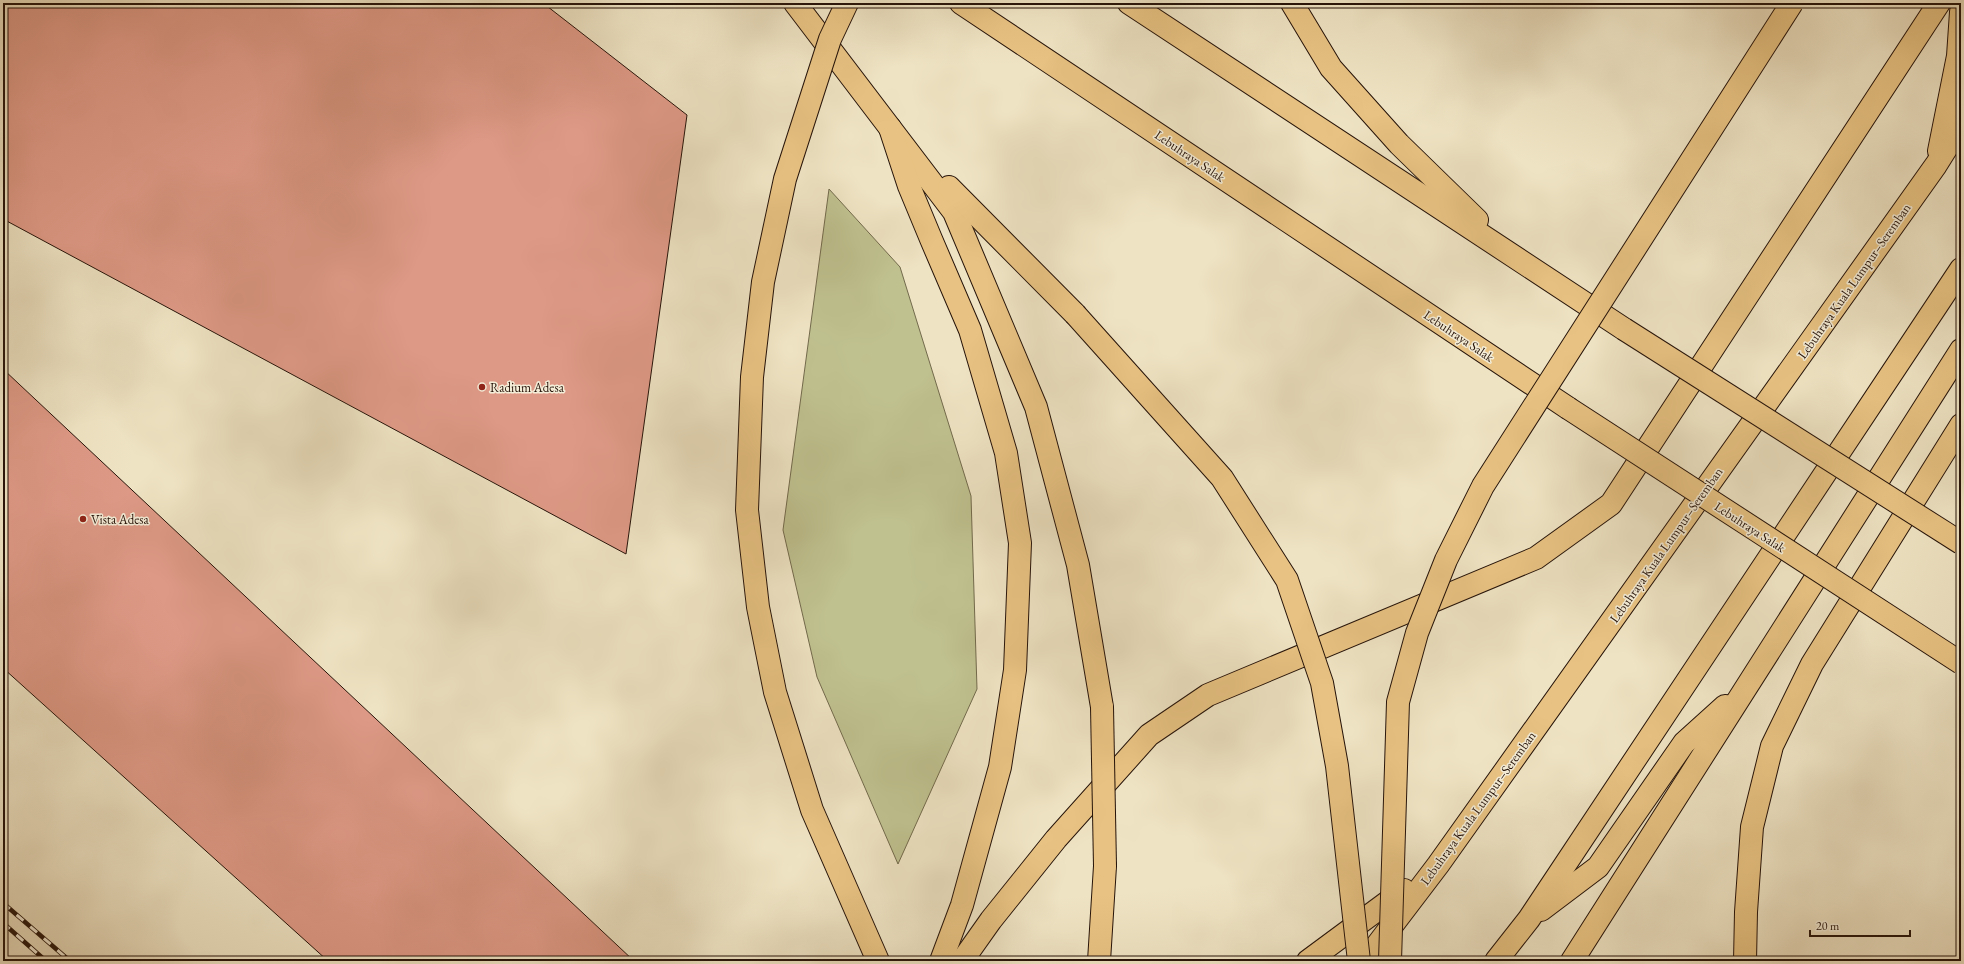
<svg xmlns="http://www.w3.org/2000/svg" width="1964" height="964" font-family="'EB Garamond',serif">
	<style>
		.green { fill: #bfc18f; stroke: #726a4c }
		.building { fill: #de9986; stroke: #261309 }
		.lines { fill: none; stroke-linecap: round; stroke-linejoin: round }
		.highway-casing { stroke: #261309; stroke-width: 24 }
		.highway { stroke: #e7c282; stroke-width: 22 }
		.rail-casing { stroke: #261309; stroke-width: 4.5 }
		.rail { stroke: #f4edd8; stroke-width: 3; stroke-dasharray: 9; stroke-linecap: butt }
		.highway-bridge-casing { stroke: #261309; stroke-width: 24; stroke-linecap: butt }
		.highway-bridge { stroke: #e7c282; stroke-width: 22 }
		.poi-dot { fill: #8f2418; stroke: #f4edd8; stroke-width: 1.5 }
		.labels { text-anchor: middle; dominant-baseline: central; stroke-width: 3; stroke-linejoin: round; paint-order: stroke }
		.street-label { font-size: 13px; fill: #261309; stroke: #f4edd8 }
		.poi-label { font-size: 13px; fill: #261309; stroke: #f4edd8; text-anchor: start }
	</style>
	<rect width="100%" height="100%" fill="#eee3c3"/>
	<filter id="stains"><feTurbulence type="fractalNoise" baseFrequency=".005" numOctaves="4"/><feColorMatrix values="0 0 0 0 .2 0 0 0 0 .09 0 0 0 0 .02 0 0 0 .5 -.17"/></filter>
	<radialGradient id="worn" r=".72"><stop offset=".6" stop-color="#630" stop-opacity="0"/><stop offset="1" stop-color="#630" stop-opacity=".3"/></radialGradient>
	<path class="green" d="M829 189 900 267 971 496 977 689 898 864 817 677 783 530Z"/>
	<g class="building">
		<path d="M3 3H543L687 115 626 554 3 219Z"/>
		<path d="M3 369 634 961H328L3 668Z"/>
	</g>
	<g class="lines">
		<defs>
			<g id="highway">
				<path d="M795 3 954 212 1036 407 1078 565 1102 707"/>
				<path d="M961 3 1568 408"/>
				<path d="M1129 3 1624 329"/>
				<path d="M1292 3 1331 68 1399 144 1477 220"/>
				<path d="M890 128 909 186 931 239 970 330 1006 453 1020 543 1015 670 1000 767 962 905 941 961"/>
				<path d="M1939 151 1958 56 1961 12"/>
				<path d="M949 187 1075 314"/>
				<path d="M1541 910 1598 867 1684 743 1725 706"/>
				<path d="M962 961 991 920 1056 839 1149 735 1208 695 1536 558 1611 504 1939 3"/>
				<path d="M1099 961 1105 866"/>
				<path d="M1308 961 1404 890"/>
				<path d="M1365 961 1438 865 1936 165 1961 125"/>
				<path d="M1496 961 1529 919 1961 269"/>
				<path d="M1572 961 1961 350"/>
				<path d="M1745 961 1746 912 1752 827 1772 746 1812 664 1961 425"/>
			</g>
		</defs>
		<use href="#highway" class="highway-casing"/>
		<use href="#highway" class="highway"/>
		<defs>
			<g id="rail">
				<path d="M3 903 70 961"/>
				<path d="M3 923 46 961"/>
			</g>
		</defs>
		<use href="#rail" class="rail-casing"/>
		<use href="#rail" class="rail"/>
		<defs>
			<g id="highway-bridge">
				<path d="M847 3 830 39 785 179 763 282 752 377 747 510 758 607 775 692 812 810 878 961"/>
				<path d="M1075 314 1222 478 1287 580 1322 683 1337 766 1359 961"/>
				<path d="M1624 329 1961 543"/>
				<path d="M1568 408 1961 663"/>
				<path d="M1102 707 1105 866"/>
				<path d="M1390 961 1398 702 1417 633 1446 560 1483 486 1792 3"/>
			</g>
		</defs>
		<use href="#highway-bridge" class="highway-bridge-casing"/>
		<use href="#highway-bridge" class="highway-bridge"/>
	</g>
	<g class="poi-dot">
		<circle cx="482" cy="387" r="4"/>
		<circle cx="83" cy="519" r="4"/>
	</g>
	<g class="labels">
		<g class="street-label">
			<text transform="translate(1190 156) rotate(34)">Lebuhraya Salak</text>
			<text transform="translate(1854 281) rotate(-55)">Lebuhraya Kuala Lumpur–Seremban</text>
			<text transform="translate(1459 336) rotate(34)">Lebuhraya Salak</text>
			<text transform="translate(1750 527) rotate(33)">Lebuhraya Salak</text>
			<text transform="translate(1666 545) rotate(-55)">Lebuhraya Kuala Lumpur–Seremban</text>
			<text transform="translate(1478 808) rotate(-54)">Lebuhraya Kuala Lumpur–Seremban</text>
		</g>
		<g class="poi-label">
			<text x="490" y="387">Radium Adesa</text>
			<text x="91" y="519">Vista Adesa</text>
		</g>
	</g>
	<rect width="1964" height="964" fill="none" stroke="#eee3c3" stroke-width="16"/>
	<rect x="4" y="4" width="1956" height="956" fill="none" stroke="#261309" stroke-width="2"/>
	<rect x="8" y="8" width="1948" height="948" fill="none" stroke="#261309"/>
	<path d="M1810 930v6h100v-6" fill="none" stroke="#261309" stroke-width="2"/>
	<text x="1816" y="930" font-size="12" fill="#261309" stroke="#f4edd8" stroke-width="3" paint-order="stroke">20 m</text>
	<rect width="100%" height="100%" filter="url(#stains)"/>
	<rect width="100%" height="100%" fill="url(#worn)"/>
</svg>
